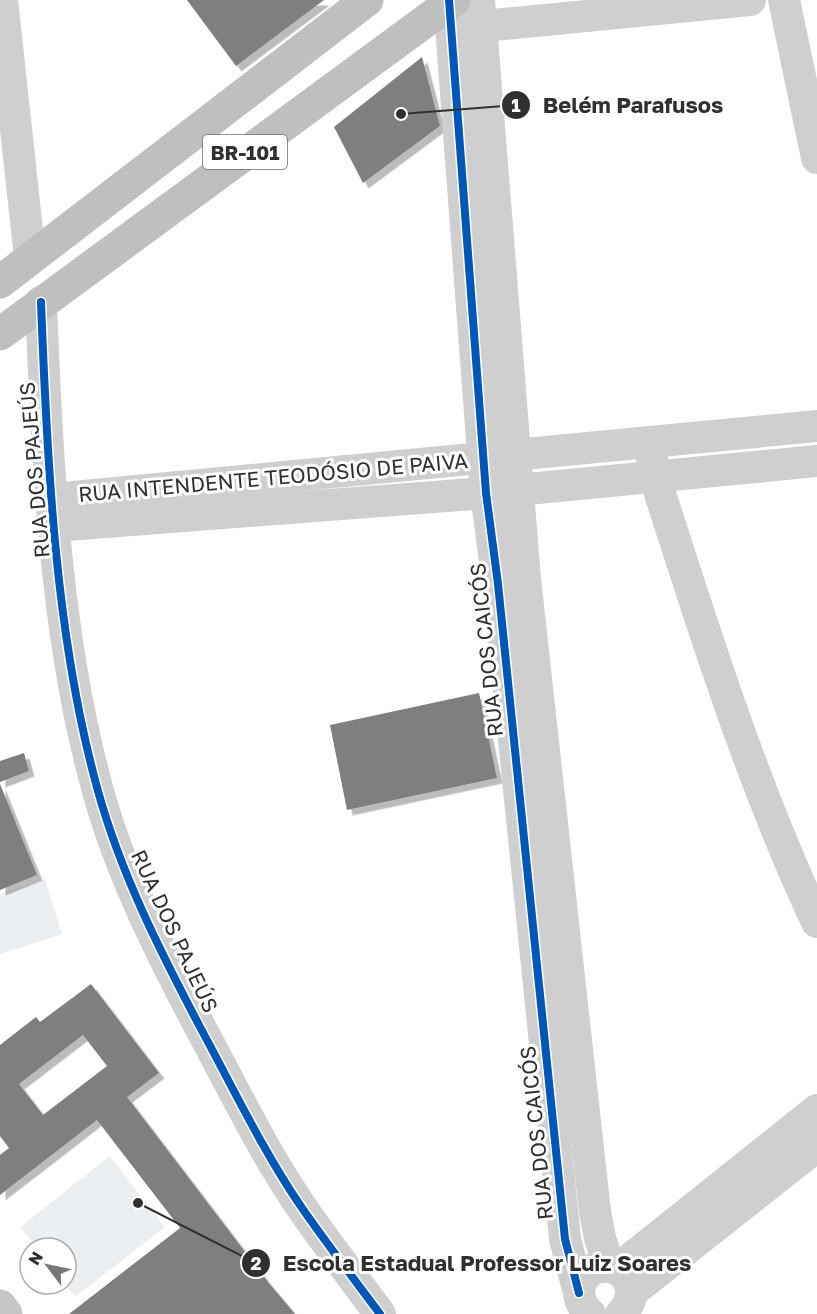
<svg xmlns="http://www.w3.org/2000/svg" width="817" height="1314" font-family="'Golos Text',sans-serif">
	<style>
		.green { fill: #eceff2 }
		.building { fill: #7f7f7f; fill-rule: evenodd; filter: url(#shadow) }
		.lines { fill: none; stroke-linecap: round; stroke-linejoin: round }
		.minor { stroke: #cfcfcf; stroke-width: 32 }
		.major { stroke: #c5c5c5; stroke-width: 33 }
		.highway { stroke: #bfbfbf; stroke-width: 33 }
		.cycleway-casing { stroke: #fff; stroke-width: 11 }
		.cycleway { stroke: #0057b8; stroke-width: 8 }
		.labels { text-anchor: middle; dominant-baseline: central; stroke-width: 6; stroke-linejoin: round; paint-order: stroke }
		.shield { fill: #fff; stroke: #6e6e6e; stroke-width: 1.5 }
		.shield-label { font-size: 20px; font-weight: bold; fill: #303030 }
		.street-label { font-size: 21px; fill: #303030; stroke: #fff }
		.leader { fill: none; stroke: #303030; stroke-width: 2 }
		.callout-dot { fill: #303030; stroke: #fff; stroke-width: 2 }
		.mark-label { font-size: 18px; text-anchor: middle; font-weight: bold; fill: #fff }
		.callout-label { font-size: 22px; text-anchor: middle; font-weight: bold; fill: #303030; stroke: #fff; stroke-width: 6; stroke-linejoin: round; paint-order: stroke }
	</style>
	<defs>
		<filter id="shadow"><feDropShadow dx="5.5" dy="5.5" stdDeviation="0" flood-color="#0004"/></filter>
	</defs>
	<rect width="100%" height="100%" fill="#fff"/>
	<g class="green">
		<path d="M45 879 62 934 0 954V894Z"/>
		<path d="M110 1156 165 1227 75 1297 65 1284 66 1248H37L20 1227Z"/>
	</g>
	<g class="building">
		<path d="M187 0H324L236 66Z"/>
		<path d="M422 57 440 126 363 183 334 127Z"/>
		<path d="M479 693 497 778 347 810 330 725Z"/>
		<path d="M24 753 29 771 0 782V761Z"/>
		<path d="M0 784 37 875 0 890Z"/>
		<path d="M91 984 159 1073 127 1097 268 1282 295 1314H69L180 1228 97 1120 0 1195V1155L9 1148 0 1136V1045L36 1017 40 1022ZM83 1035 107 1066 43 1115 19 1084Z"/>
	</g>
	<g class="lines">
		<g class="minor">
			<path d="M2 0 30 258"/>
			<path d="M449 0 486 493 498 584 565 1239 579 1293"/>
			<path d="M479 0 525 579 595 1212 600 1238 609 1266"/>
			<path d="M784 0 817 158"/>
			<path d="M463 28 750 0"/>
			<path d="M41 302C47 461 55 637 98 791 121 874 160 951 200 1027 232 1086 264 1153 302 1208 327 1244 354 1279 380 1314"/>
			<path d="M652 458 655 478C703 627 750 779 817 922"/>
			<path d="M52 499 817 426"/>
			<path d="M54 526 486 493 817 461"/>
			<path d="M619 1268 817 1110"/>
			<path d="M633 1291 817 1146"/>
			<path d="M590 1314C575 1300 576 1283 591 1270 622 1256 645 1290 621 1314"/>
		</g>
		<path class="major" d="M0 1306 6 1314"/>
		<g class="highway">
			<path d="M0 282 367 0"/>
			<path d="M0 334 454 0"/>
		</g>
		<defs>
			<g id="cycleway">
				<path d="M449 0 486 493 498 584 565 1239 579 1293"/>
				<path d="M41 302C47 461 55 637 98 791 121 874 160 951 200 1027 232 1086 264 1153 302 1208 327 1244 354 1279 380 1314"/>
			</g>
		</defs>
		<use href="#cycleway" class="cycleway-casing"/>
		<use href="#cycleway" class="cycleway"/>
	</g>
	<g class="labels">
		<rect class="shield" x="203" y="135" width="84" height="34" rx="4.5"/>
		<g class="shield-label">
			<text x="245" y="152">BR-101</text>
		</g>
		<g class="street-label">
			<text transform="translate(34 470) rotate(-95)">RUA DOS PAJEÚS</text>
			<text transform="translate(273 477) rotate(-5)">RUA INTENDENTE TEODÓSIO DE PAIVA</text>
			<text transform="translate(486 650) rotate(-96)">RUA DOS CAICÓS</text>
			<text transform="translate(175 931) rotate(65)">RUA DOS PAJEÚS</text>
			<text transform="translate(536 1133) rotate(-96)">RUA DOS CAICÓS</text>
		</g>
	</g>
	<path class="leader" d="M401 114L516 105M138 1203L256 1263"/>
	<g class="callout-dot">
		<circle cx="401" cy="114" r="6"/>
		<circle cx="138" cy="1203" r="6"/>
		<circle cx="516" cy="105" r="15"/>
		<circle cx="256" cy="1263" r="15"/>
	</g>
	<g class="mark-label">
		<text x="516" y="112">1</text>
		<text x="256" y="1270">2</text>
	</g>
	<g class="callout-label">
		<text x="633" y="113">Belém Parafusos</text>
		<text x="487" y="1271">Escola Estadual Professor Luiz Soares</text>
	</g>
	<g transform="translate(48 1266) rotate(302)"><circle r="28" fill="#ffffff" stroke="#acacac" stroke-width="1.5"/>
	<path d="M0-4.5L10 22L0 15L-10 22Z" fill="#787878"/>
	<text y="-9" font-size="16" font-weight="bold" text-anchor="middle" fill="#303030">N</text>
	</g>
</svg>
